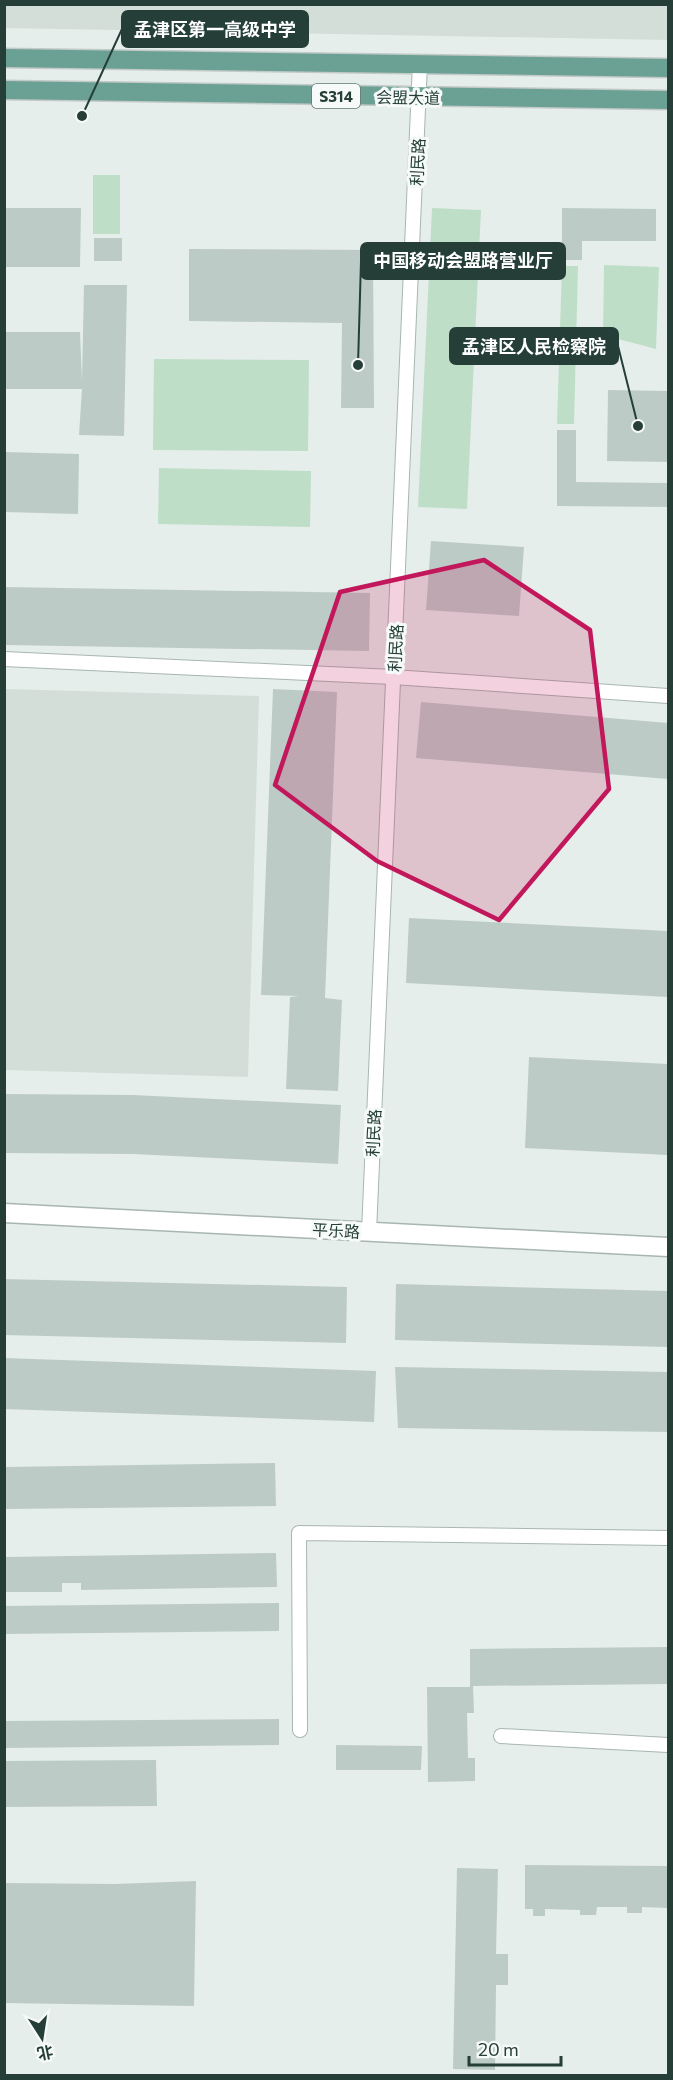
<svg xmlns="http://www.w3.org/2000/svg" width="673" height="2080" font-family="Commissioner,'Noto Sans SC',sans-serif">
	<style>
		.built { fill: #d3ded9 }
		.green { fill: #bfdec8 }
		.building { fill: #bdcbc6 }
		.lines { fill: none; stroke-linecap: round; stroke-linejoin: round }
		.lane-casing { stroke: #a8b6b1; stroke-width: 16 }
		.street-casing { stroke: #a8b6b1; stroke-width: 21 }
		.primary-casing { stroke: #c2c9c7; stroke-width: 21 }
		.lane { stroke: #fff; stroke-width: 14 }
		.street { stroke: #fff; stroke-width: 18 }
		.primary { stroke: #6ba194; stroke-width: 18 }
		.marked { fill: #c2185b; fill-opacity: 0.2; stroke: #c2185b; stroke-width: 4.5; stroke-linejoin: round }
		.labels { text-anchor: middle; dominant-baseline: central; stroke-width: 6; stroke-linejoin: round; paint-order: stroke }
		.shield { fill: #f6faf8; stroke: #647772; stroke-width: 1.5 }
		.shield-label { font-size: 15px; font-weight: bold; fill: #253f38 }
		.street-label { font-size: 16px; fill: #253f38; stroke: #f6faf8 }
		.leader { fill: none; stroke: #253f38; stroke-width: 2 }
		.callout-dot { fill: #253f38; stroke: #f6faf8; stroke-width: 2 }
		.callout { fill: #253f38; stroke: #253f38; stroke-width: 2 }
		.callout-label { font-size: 18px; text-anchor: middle; font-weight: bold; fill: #fff }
	</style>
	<rect width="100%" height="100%" fill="#e5eeea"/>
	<g class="built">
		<path d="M5 4 668 5V40L5 28Z"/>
		<path d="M5 689 259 696 248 1077 5 1070Z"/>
	</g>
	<g class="green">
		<rect x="93" y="175" width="27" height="59"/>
		<path d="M432 208 481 210 467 509 418 507Z"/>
		<path d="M604 265 659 267 656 349 603 335Z"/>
		<path d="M562 266H578L574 424H557Z"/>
		<path d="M154 359 309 360 308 451 153 450Z"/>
		<path d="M159 468 311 471 310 527 158 524Z"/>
	</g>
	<g class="building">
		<path d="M4 208H81L80 267H4Z"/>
		<path d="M562 208 656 209V241H582V260H562Z"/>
		<rect x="94" y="238" width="28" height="23"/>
		<path d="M189 249 373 250 374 408H341L342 323 189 321Z"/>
		<path d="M84 285H127L124 436 79 435 82 389H4V332H80L82 381Z"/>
		<path d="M608 390 668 391V462L607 461Z"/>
		<path d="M557 430H576V482L668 483V507L557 506Z"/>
		<path d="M4 452 79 454 78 514 4 512Z"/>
		<path d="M431 541 524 547 519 616 426 610Z"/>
		<path d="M4 587 370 593 369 651 4 645Z"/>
		<path d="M273 689 337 692 325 998 342 1000 338 1091 286 1089 290 997 299 996 261 995Z"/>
		<path d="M421 702 668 723V779L416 758Z"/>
		<path d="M409 918 668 931V997L406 983Z"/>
		<path d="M529 1057 668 1064V1155L525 1148Z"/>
		<path d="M4 1094 133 1095 341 1105 338 1164 133 1154 4 1153Z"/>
		<path d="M4 1279 347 1287 346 1343 4 1335Z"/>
		<path d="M396 1284 668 1291V1347L395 1340Z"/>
		<path d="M4 1358 376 1371 374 1422 4 1409Z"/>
		<path d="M395 1367 668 1372V1432L398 1428Z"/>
		<path d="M275 1463 276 1506 4 1509V1467Z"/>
		<path d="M276 1553 277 1587 81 1590V1583H62V1592H4V1557Z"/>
		<path d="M279 1603V1631L4 1634V1606Z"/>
		<path d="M668 1647V1684L473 1686 474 1713H467L468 1758H475V1781L428 1782 427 1687H470V1649Z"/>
		<path d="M279 1719V1745L4 1748V1721Z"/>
		<path d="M336 1745 422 1746 421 1770H336Z"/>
		<path d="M156 1760 157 1806 4 1807V1761Z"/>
		<path d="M525 1865 668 1866V1908L642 1907V1913H627V1907H597L596 1915H580V1910L545 1909V1916H533V1909H525Z"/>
		<path d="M457 1868 498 1869 496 1954H508V1985H496L495 2070 453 2069Z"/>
		<path d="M196 1881 194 2006 4 2003V1883L115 1884Z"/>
	</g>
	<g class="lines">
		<defs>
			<g id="lane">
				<path d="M4 659 393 677 668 696"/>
				<path d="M369 1232 420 63"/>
				<path d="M300 1730 299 1533 668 1538"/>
				<path d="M501 1736 668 1745"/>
			</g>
			<path id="street" d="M4 1213 668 1247"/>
			<g id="primary">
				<path d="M4 58 668 68"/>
				<path d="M4 90 668 100"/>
			</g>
		</defs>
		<use href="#lane" class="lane-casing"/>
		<use href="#street" class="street-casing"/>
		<use href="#primary" class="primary-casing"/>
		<use href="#lane" class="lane"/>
		<use href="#street" class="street"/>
		<use href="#primary" class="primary"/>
	</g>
	<path class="marked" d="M484 560 590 630 609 789 499 920 377 861 275 785 340 592Z"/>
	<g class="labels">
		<rect class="shield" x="312" y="84" width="48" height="24" rx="4.5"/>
		<g class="shield-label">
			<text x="336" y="96">S314</text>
		</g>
		<g class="street-label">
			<text transform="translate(408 97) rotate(1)">会盟大道</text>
			<text transform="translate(417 162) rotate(-87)">利民路</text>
			<text transform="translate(395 648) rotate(-87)">利民路</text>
			<text transform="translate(373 1133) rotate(-87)">利民路</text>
			<text transform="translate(336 1230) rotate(3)">平乐路</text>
		</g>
	</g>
	<path class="leader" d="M82 116L122 29M358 365L361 261M638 426L618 346"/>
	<g class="callout-dot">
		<circle cx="82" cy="116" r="6"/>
		<circle cx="358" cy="365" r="6"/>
		<circle cx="638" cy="426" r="6"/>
	</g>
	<g class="callout">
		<rect x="122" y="11" width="186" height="36" rx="6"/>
		<rect x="361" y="243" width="204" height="36" rx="6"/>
		<rect x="450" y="328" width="168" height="36" rx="6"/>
	</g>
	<g class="callout-label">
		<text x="215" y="36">孟津区第一高级中学</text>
		<text x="463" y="267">中国移动会盟路营业厅</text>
		<text x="534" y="353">孟津区人民检察院</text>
	</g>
	<rect width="673" height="2080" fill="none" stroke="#253f38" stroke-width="12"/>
	<g transform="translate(42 2038) rotate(168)" stroke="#f6faf8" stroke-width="4.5" paint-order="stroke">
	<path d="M0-4.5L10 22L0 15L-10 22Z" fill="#253f38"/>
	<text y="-9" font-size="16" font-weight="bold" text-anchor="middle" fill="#253f38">北</text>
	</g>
	<path d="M469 2056v9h92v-9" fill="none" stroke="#253f38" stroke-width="3"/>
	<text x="478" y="2056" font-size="18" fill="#253f38" stroke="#f6faf8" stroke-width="4.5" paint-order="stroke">20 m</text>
</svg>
